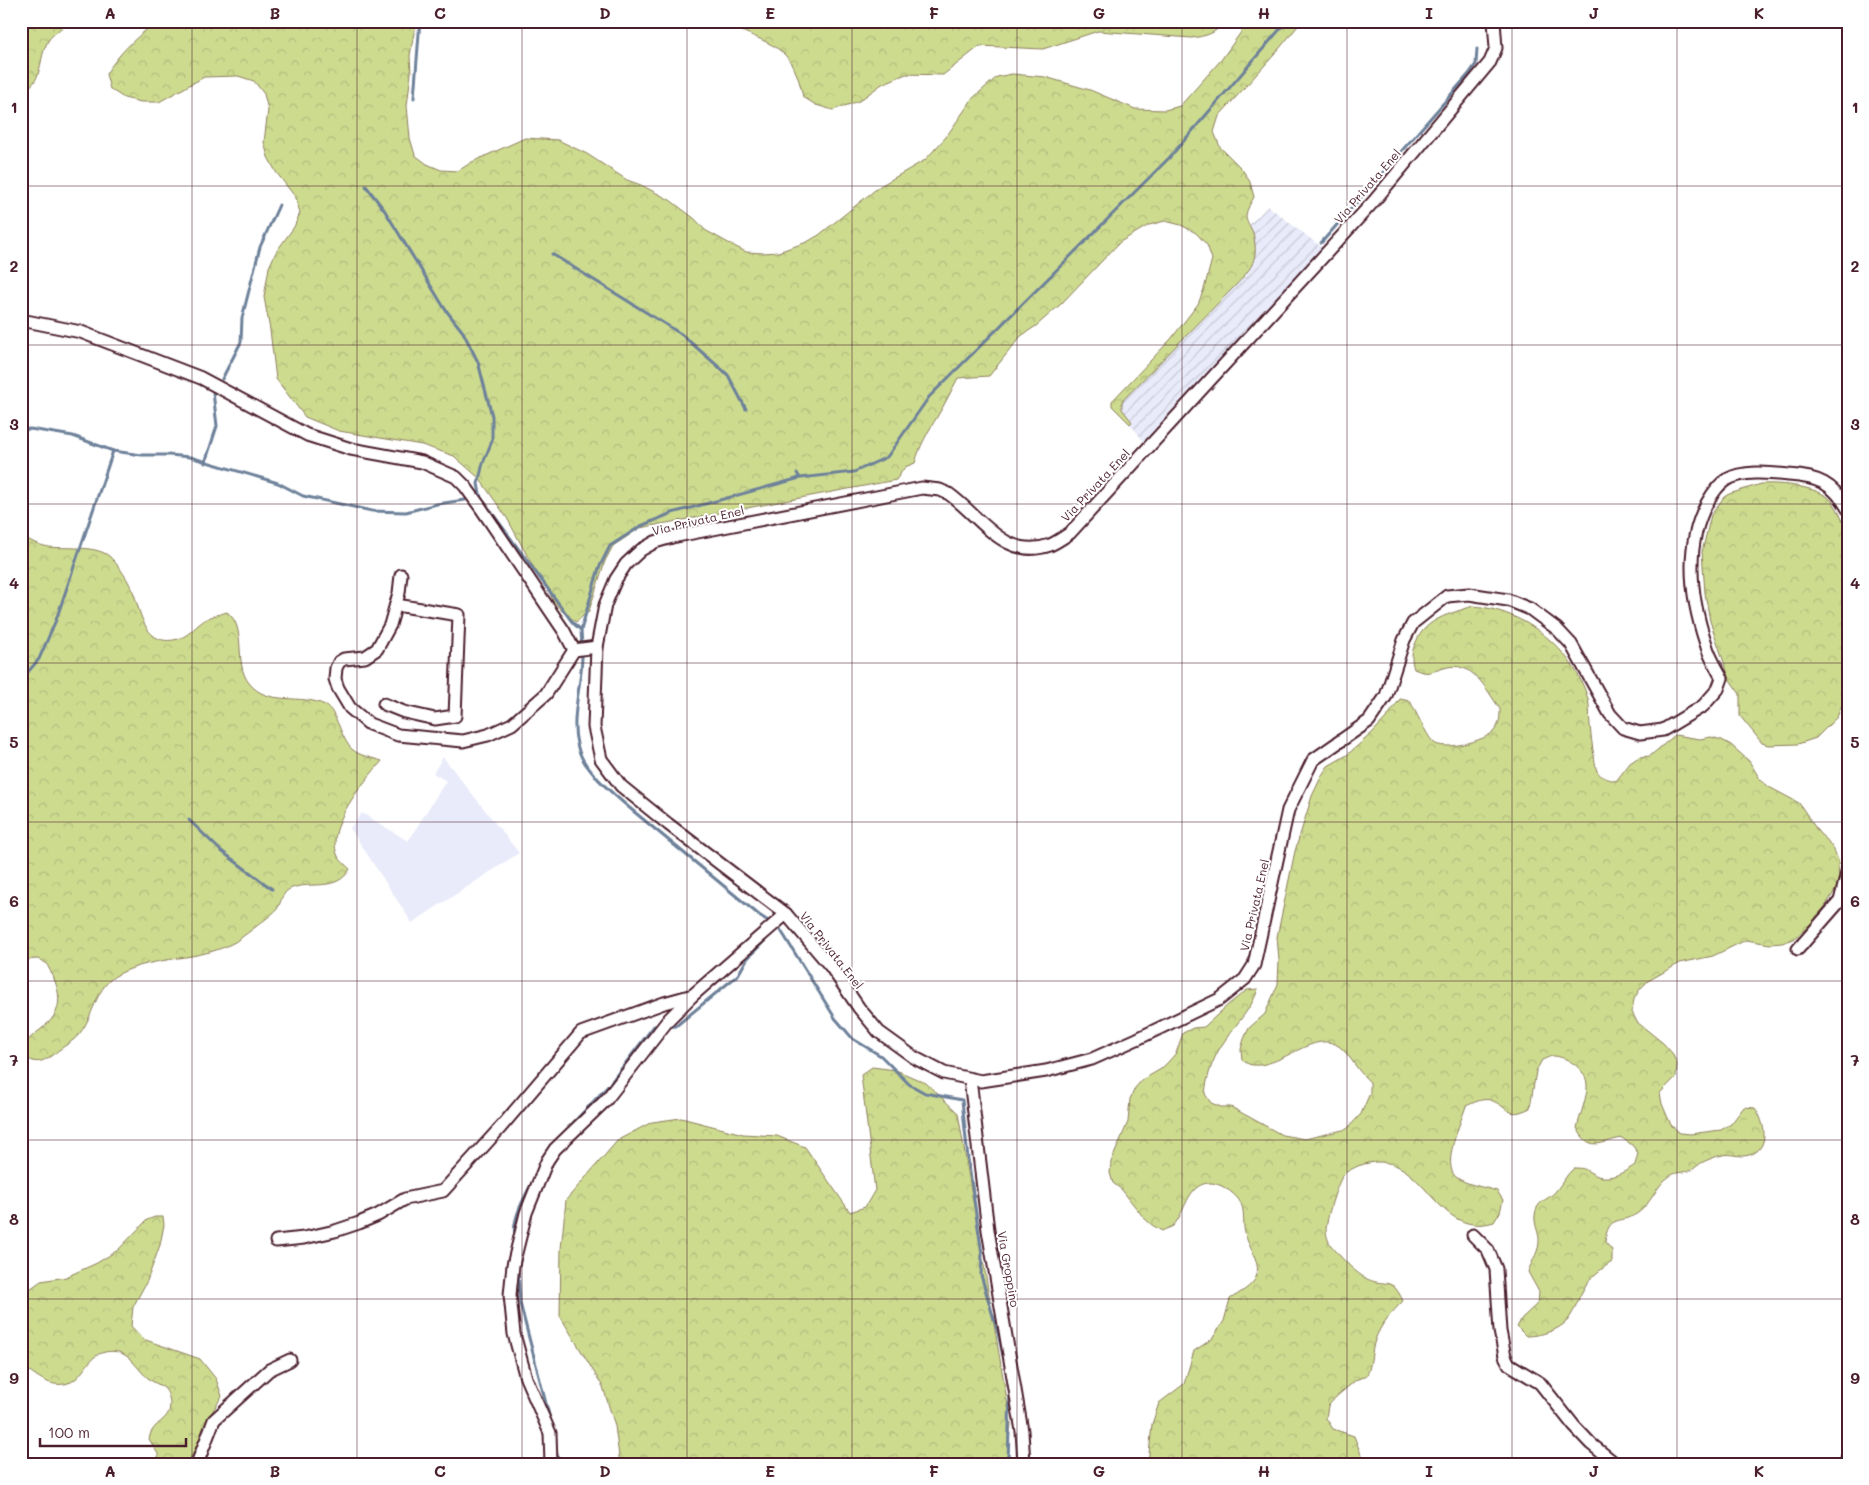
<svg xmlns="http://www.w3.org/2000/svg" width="1869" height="1485" font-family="Mali,sans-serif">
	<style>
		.built { fill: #e9ebfa }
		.industrial { fill: url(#industrial-furrows) }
		.forest { fill: url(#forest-crowns); stroke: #8c7d5d }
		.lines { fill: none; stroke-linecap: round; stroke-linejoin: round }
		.stream { stroke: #6d819a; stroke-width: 3 }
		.minor-casing { stroke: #4a1f2b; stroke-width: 15 }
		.minor { stroke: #fff; stroke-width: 11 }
		.grid { fill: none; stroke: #4a1f2b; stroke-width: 1; stroke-opacity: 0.55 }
		.labels { text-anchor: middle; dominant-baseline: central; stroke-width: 4; stroke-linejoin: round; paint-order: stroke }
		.street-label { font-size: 12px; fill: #4a1f2b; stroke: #fff }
		.neatline { fill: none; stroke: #4a1f2b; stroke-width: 2 }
		.grid-label { font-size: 16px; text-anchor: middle; font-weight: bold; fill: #4a1f2b }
	</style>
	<defs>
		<pattern id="industrial-furrows" width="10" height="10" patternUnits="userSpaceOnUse" patternTransform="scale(1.25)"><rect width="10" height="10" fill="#e9ebfa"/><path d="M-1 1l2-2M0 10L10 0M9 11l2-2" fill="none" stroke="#c9c9d6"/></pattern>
		<pattern id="forest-crowns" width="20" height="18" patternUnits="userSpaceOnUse" patternTransform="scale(1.25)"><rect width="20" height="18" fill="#cddb8f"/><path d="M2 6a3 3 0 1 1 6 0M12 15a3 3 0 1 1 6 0" fill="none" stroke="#b2bc7c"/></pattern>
	</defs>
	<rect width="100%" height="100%" fill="#fff"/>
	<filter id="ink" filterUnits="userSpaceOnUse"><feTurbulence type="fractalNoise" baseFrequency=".02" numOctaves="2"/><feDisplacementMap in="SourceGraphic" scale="10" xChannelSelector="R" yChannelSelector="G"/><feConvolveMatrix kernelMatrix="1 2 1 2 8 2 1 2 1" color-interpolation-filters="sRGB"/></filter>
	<g filter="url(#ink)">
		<path class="built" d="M443 757 519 853 412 923 350 828 362 813 408 841 446 781 433 773Z"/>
		<path class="industrial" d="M1268 206 1324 249 1148 447 1130 424 1132 422 1122 409V401L1249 272 1253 234 1249 225Z"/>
		<g class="forest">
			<path d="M21 21H72C63 28 50 34 46 45 38 63 43 83 21 92Z"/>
			<path d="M158 21H416L410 56 411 73 407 106 410 138 415 155 427 164 441 170 458 171 472 162 525 138 558 140 587 154 627 180 641 185 670 200 695 219 705 230 732 245 746 252 763 253 778 252 807 242 819 235 880 186 925 160 946 137 973 98 997 77 1012 74 1045 77 1090 90 1135 109 1165 110 1180 106 1221 60 1249 21H1302L1274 55 1219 116 1214 132 1220 147 1242 169 1250 182 1254 197C1251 202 1247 209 1246 215 1246 222 1251 227 1253 233 1259 259 1253 267 1235 286L1122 401V409L1132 422 1130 424 1112 406V401L1171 339 1198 304 1204 289 1212 259 1207 245 1196 233 1181 225 1165 221 1149 225 1120 242 1061 304 1036 326 1021 336 989 376 958 378C951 391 945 404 937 417 928 432 920 445 915 463L905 467 896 480 640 528 613 546 605 561 589 611 576 622 563 612 553 601 547 586 537 574 507 518 479 478 454 456 422 445 339 431 305 417 276 379 270 330 264 297 269 267 276 252 294 227 300 213 296 198 276 172 268 157 264 142 268 110 264 94 254 81 238 76 204 77 159 102H141L124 98 110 89 106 74C119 53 138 35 158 21Z"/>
			<path d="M734 21H845L848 23 850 21H1224C1217 34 1205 36 1192 38L1098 31 1043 49 980 46 943 75 906 74 882 84 859 101 833 110 816 105 803 97C793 48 777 47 735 28Z"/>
			<path d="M1761 484C1780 483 1819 486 1832 501 1839 510 1843 522 1848 533V691L1837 717 1816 738 1798 744 1768 745 1762 743 1740 716V694L1730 680 1710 621 1705 593 1702 552 1711 515 1724 497 1729 494Z"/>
			<path d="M21 535C30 541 38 545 49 547 65 549 95 545 109 556 119 565 129 581 134 594 141 615 146 648 178 639 188 636 194 628 202 622 209 616 218 615 227 612 248 628 233 663 249 683 268 707 301 693 325 705 338 712 340 739 353 750 360 756 373 758 382 761 364 782 326 825 337 854 339 860 346 865 350 869 337 892 312 881 292 888 281 892 282 902 277 909 276 912 240 939 235 942 199 962 155 955 119 974 95 986 95 1014 80 1033 75 1040 66 1045 59 1050 45 1061 34 1069 21 1051 27 1037 38 1033 48 1023 67 1005 57 982 46 963L38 959 21 960Z"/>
			<path d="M1473 606C1524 610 1574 649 1588 699 1590 707 1589 717 1590 725 1591 736 1592 745 1594 756 1595 760 1595 767 1597 771 1601 778 1608 779 1616 781L1630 763 1639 757 1650 756 1675 735 1700 739 1711 737 1722 740 1731 745 1749 761 1760 779 1769 787 1799 803 1819 833 1827 840 1834 850 1838 860 1839 884 1826 905 1812 923 1794 939 1782 943 1770 944 1746 940 1713 956 1680 963 1648 981 1640 989 1634 999 1632 1012 1637 1022 1663 1043 1672 1053 1677 1064 1676 1077 1660 1093 1662 1104 1671 1125 1680 1133 1690 1134 1721 1130 1731 1124 1744 1107 1755 1108C1765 1122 1771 1149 1749 1155 1741 1158 1731 1153 1723 1155 1716 1156 1707 1160 1701 1163 1698 1165 1695 1168 1692 1170 1685 1173 1677 1171 1670 1176 1656 1185 1652 1203 1638 1213 1621 1225 1608 1213 1605 1242L1612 1250V1262C1601 1269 1590 1277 1584 1288 1578 1298 1575 1311 1568 1320 1558 1331 1540 1336 1526 1336L1517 1327 1522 1318 1538 1303 1539 1292 1528 1272C1532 1260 1540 1251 1539 1238 1538 1231 1534 1223 1535 1215 1537 1200 1547 1201 1555 1192 1562 1184 1566 1175 1574 1168 1585 1168 1584 1169 1593 1174 1608 1182 1623 1173 1635 1165L1638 1153 1632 1145 1622 1138C1600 1142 1590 1153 1577 1128 1579 1118 1588 1095 1587 1085 1587 1070 1567 1056 1553 1056 1550 1056 1545 1059 1542 1060L1536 1071 1530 1108C1506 1120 1509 1106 1490 1100 1482 1098 1473 1103 1466 1106 1461 1122 1441 1164 1456 1177 1466 1185 1485 1187 1497 1191L1503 1200 1500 1212 1494 1222C1430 1241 1426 1141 1358 1166 1354 1168 1347 1171 1344 1174 1337 1182 1326 1220 1326 1231 1327 1240 1330 1245 1336 1251 1344 1261 1356 1273 1367 1279 1387 1288 1391 1275 1403 1301 1392 1312 1380 1325 1375 1340 1371 1352 1372 1364 1367 1375L1356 1380 1336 1397 1328 1406 1326 1418 1333 1429 1354 1436 1362 1457 1361 1464H1260L1254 1461 1246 1464H1148L1152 1424 1159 1403 1184 1384 1194 1351 1212 1339 1224 1321 1230 1299C1239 1293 1252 1287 1256 1277 1262 1263 1248 1247 1245 1233 1242 1222 1246 1210 1239 1200 1233 1192 1219 1182 1209 1183 1187 1184 1185 1214 1173 1226 1170 1228 1165 1229 1162 1231L1152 1225 1144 1218 1122 1190 1113 1183 1110 1173 1111 1162 1128 1122 1130 1099 1135 1088 1142 1080 1161 1069 1169 1061 1176 1053 1183 1033 1193 1028 1204 1027 1229 1004 1247 990 1258 989C1252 1009 1237 1022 1226 1039 1214 1055 1207 1074 1205 1094L1211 1103 1221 1107H1231L1282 1135 1305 1139 1347 1129 1361 1114 1370 1093V1082C1358 1072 1350 1055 1340 1047 1315 1028 1282 1068 1253 1065 1249 1065 1245 1062 1242 1060L1241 1049 1244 1039 1249 1028 1265 1014 1278 984 1279 960 1277 937 1295 851 1312 796 1322 775 1328 766 1347 755 1372 733 1387 717 1400 699 1410 701C1416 712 1426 734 1433 742 1443 752 1485 741 1494 731 1500 725 1500 716 1500 709 1486 689 1472 659 1444 668 1430 672 1428 675 1414 669 1411 659 1411 652 1416 642 1426 618 1450 614 1473 606Z"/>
			<path d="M872 1067 896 1070 926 1083 958 1113 1011 1424 1006 1464H620L615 1426 603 1387 560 1316 561 1249 566 1200 618 1140 652 1122 681 1118 743 1134 777 1136 805 1147 850 1212 865 1207 875 1190 861 1075Z"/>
			<path d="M155 1217H163L164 1225 160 1245 147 1281 133 1307 131 1326 143 1339 200 1359 216 1379 222 1396 212 1412 188 1464H159L158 1454 149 1439C152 1421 170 1422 170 1405 170 1399 168 1392 164 1388 159 1384 152 1382 148 1378 139 1371 133 1359 123 1354 119 1351 110 1351 105 1352 86 1355 84 1381 65 1384 47 1387 35 1374 21 1365V1300L27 1291 41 1281 66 1277 97 1263 118 1250 147 1220Z"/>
		</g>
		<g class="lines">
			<g class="stream">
				<path d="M414 98 420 21"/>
				<path d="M366 186 385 211 445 309 463 332 478 362 492 416V441L483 463 478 484 481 498 573 623 581 630"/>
				<path d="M1321 243 1469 74 1476 64 1477 49"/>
				<path d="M552 254 681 334 728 375 746 409"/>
				<path d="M222 379 241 342 242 318 260 247 279 205"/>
				<path d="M21 430 30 429 73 436 113 451 142 455H169L190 457 278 483 303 496 372 511 406 512 437 504 465 500"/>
				<path d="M205 463 217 426 213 392"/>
				<path d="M797 473 800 478"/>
				<path d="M582 646 581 630 599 568 610 546 641 526 672 513 800 478 854 472 887 457 929 397 1169 158 1287 21"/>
				<path d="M582 652C583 681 570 716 577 744 579 754 584 763 591 771 607 791 630 808 650 825 686 855 723 885 759 915L771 923"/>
				<path d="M21 680 39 659 56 620 113 451"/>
				<path d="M189 820 220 850 272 889"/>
				<path d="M776 927 780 929 835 1018 853 1039 881 1056 909 1084 925 1093 962 1100 968 1159 982 1254 981 1275 998 1333 1006 1369"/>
				<path d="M668 1027 676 1026 738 975 747 959 773 932"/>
				<path d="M554 1143 609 1085 654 1026H658"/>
				<path d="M516 1237C509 1224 527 1192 534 1179"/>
				<path d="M518 1267 520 1303 550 1419"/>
				<path d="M555 1445 559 1464"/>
				<path d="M1008 1464 1010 1390"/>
			</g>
			<defs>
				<g id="minor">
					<path d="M1494 21 1496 48 1490 62 1374 201 1070 533C1064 537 1057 542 1050 545 1005 561 981 517 949 494L940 490 922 488 672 537 655 542 641 550 626 564 616 579 605 605 597 647 594 727 601 759 621 786 668 824 786 914 831 967 859 1008 879 1032 915 1058 944 1073 981 1081 1046 1071 1092 1059 1137 1039 1220 999 1245 979 1254 965 1288 810 1313 760 1369 721 1386 696 1404 640 1413 623 1447 596 1469 594 1508 600 1530 609 1557 629 1571 644 1610 714 1623 728 1640 733 1663 730 1703 706 1718 689 1722 678C1716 667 1709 656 1706 644 1691 599 1684 546 1707 503 1711 496 1719 484 1726 480 1744 470 1769 473 1789 475 1818 477 1833 483 1848 509"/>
					<path d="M21 320 81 332 201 378 307 435 351 449 422 462 456 477 465 486 481 508 564 631 574 650 597 647"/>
					<path d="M401 575 399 593 390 625 377 649 365 657 344 659 339 662 336 668 335 679 338 688 350 708 369 724 398 735 463 741 488 735 512 724 546 694 574 650"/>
					<path d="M384 704 404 712 435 719 455 716 459 615 396 605"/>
					<path d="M1798 949 1840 901 1848 869"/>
					<path d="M970 1079 988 1230 1022 1431 1024 1464"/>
					<path d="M1473 1235 1488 1250 1496 1269 1500 1331 1505 1356 1509 1364 1540 1383 1574 1426 1591 1444 1616 1464"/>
					<path d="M276 1241 304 1238 335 1231 359 1223 378 1215 405 1199 443 1191 501 1127 581 1033 664 1003 693 995 786 914"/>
					<path d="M197 1464 214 1420 269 1370 290 1360"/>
					<path d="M551 1464 550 1433 526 1378 514 1334 510 1295 513 1265 526 1213 547 1161 555 1149 606 1100 669 1019 692 996"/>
					<path d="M1844 1464 1848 1456"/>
				</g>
			</defs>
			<use href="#minor" class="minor-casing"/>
			<use href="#minor" class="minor"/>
		</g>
	</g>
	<path class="grid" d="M192 21V1464M357 21V1464M522 21V1464M687 21V1464M852 21V1464M1017 21V1464M1182 21V1464M1347 21V1464M1512 21V1464M1677 21V1464M21 186H1848M21 345H1848M21 504H1848M21 663H1848M21 822H1848M21 981H1848M21 1140H1848M21 1299H1848"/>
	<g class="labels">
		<g class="street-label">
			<text transform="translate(1367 186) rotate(-49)">Via Privata Enel</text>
			<text transform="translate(1095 485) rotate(-47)">Via Privata Enel</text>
			<text transform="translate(698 520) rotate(-13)">Via Privata Enel</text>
			<text transform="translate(1254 905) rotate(-77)">Via Privata Enel</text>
			<text transform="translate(832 950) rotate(52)">Via Privata Enel</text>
			<text transform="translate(1009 1269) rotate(80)">Via Groppino</text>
		</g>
	</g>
	<rect width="1869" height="1485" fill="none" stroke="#fff" stroke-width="55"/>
	<path d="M40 1438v8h146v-8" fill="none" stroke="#4a1f2b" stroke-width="2.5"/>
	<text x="48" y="1438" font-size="15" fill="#4a1f2b" stroke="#ffffff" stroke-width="4" paint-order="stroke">100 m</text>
	<rect x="28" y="28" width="1814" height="1430" class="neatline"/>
	<g class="grid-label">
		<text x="110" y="19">A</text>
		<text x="275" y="19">B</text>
		<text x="440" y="19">C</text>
		<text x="605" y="19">D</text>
		<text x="770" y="19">E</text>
		<text x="934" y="19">F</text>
		<text x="1099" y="19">G</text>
		<text x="1264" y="19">H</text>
		<text x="1429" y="19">I</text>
		<text x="1594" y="19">J</text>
		<text x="1759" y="19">K</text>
		<text x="14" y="113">1</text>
		<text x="1855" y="113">1</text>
		<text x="14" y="272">2</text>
		<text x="1855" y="272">2</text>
		<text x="14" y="430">3</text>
		<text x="1855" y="430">3</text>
		<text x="14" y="589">4</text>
		<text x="1855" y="589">4</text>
		<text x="14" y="748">5</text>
		<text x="1855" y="748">5</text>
		<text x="14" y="907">6</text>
		<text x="1855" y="907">6</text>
		<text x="14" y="1066">7</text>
		<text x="1855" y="1066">7</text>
		<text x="14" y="1225">8</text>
		<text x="1855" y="1225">8</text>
		<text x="14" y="1384">9</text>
		<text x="1855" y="1384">9</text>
		<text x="110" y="1477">A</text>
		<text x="275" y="1477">B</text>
		<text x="440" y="1477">C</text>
		<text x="605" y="1477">D</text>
		<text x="770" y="1477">E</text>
		<text x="934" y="1477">F</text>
		<text x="1099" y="1477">G</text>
		<text x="1264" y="1477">H</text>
		<text x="1429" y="1477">I</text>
		<text x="1594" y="1477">J</text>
		<text x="1759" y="1477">K</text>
	</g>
</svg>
